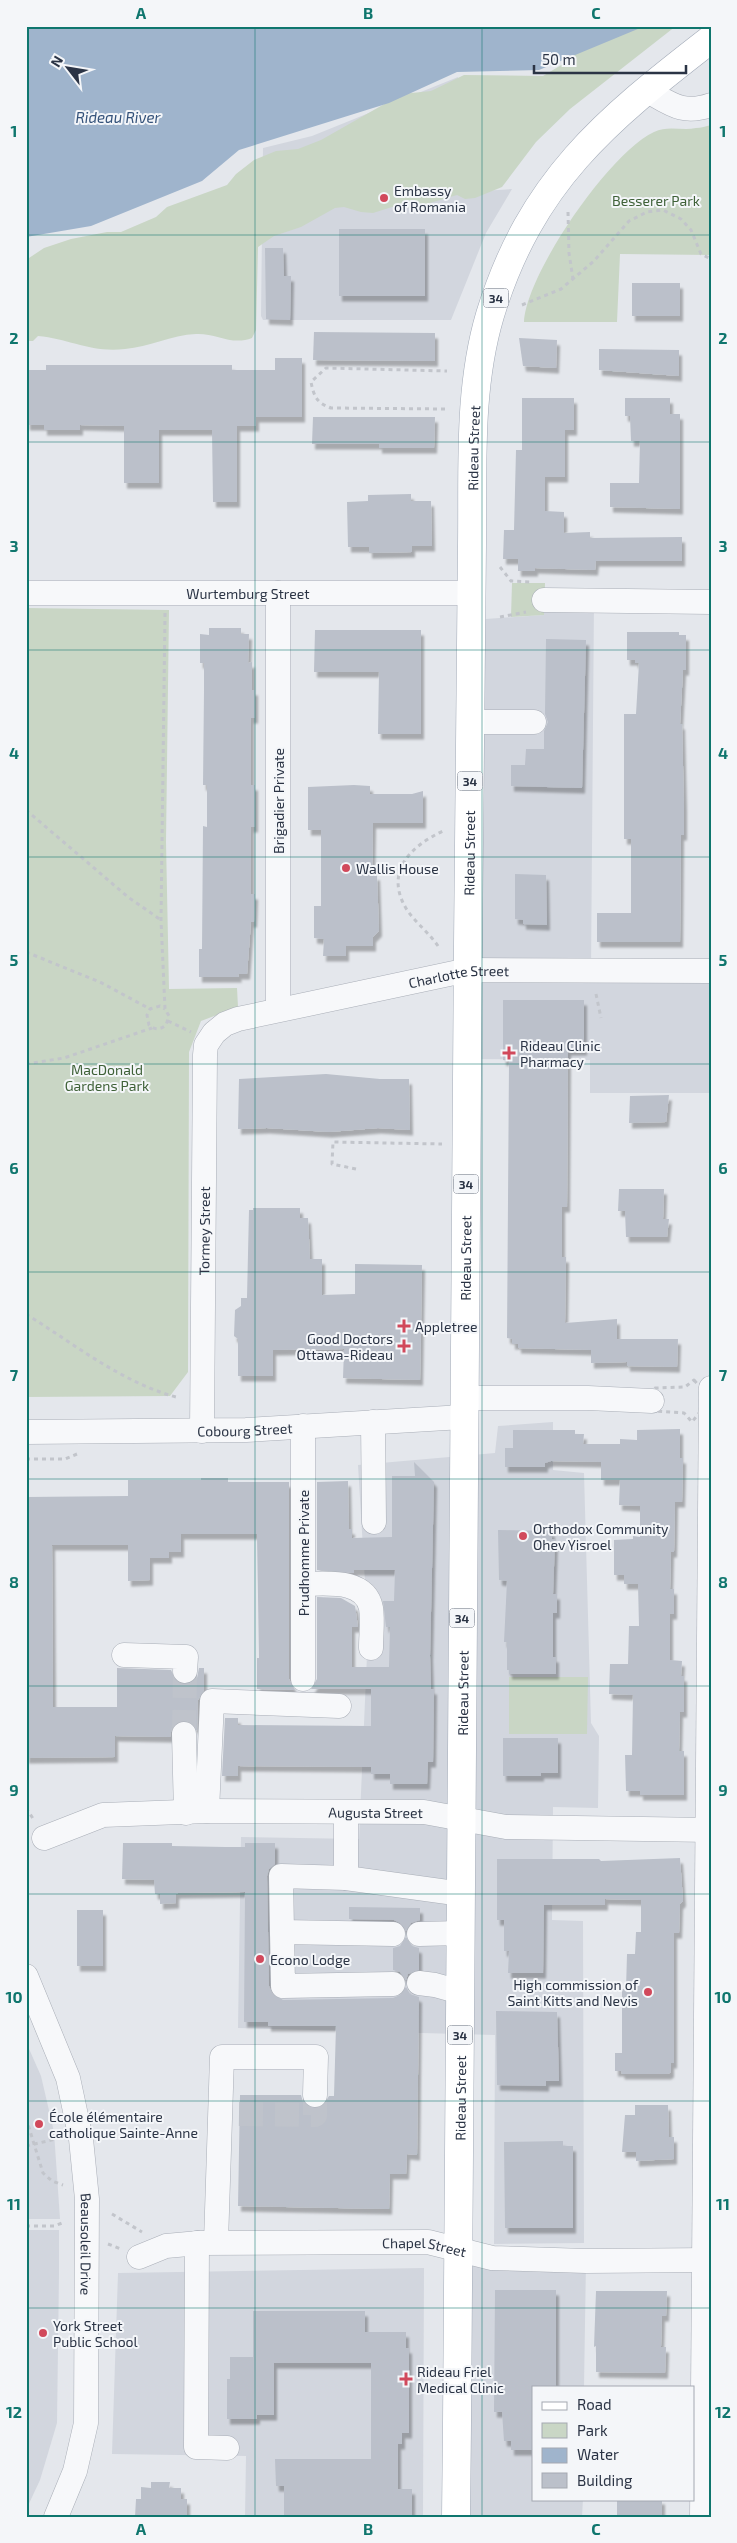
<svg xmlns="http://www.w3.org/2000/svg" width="737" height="2543" font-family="'Exo 2',sans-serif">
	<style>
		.built { fill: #d2d6de }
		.green { fill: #c9d6c5 }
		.water { fill: #9fb4cc }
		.building { fill: #bbc0ca; filter: url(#shadow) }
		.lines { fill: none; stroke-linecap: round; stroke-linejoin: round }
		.minor-tunnel { stroke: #bfc3cb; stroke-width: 24; stroke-dasharray: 24 12; stroke-linecap: butt }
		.minor-casing { stroke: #a9aeb7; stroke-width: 25 }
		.major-casing { stroke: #a3abb8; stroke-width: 29 }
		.path { stroke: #c2c5cb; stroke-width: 3; stroke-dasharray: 4 4; stroke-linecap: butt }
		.minor { stroke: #f7f8fa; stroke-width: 24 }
		.major { stroke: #fff; stroke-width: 28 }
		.grid { fill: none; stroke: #0f766e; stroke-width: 1; stroke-opacity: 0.55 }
		.poi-dot { fill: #d1495b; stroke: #f4f6f9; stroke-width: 2 }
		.labels { text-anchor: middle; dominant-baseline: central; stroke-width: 4; stroke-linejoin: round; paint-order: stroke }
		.shield { fill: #f4f6f9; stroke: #676e7b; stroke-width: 1 }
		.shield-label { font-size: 12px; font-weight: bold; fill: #2b3445 }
		.poi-label { font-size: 14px; fill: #2b3445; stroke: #f4f6f9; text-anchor: start }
		.park-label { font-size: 14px; fill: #3f6138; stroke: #f4f6f9 }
		.street-label { font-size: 14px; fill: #2b3445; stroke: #f4f6f9 }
		.water-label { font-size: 15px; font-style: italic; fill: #34527a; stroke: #f4f6f9 }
		.neatline { fill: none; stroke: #0f766e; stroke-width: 2 }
		.grid-label { font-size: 16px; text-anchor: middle; font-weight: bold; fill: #0f766e }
	</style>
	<defs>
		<filter id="shadow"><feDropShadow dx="3" dy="5.5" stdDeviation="1" flood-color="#0004"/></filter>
	</defs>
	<rect width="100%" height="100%" fill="#e4e7ec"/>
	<g class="built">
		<path d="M458 77 450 193 512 189 486 233 451 320H263L261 316 263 148 312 136Z"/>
		<path d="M544 600H594L591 970 711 971V1093H590V1060L467 1059 471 620 544 615Z"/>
		<path d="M553 1422V1470L584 1473 591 1723 599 1736 598 1808 553 1807 552 1920 583 1921 584 2243 494 2244 495 2035 238 2028 241 1837 359 1839 368 1632 358 1465 495 1453 498 1426Z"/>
		<path d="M26 2042 41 2076 54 2132 60 2219H26Z"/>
		<path d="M26 2230H59V2273L57 2423 40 2480 26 2510Z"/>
		<path d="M460 2251 586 2261 584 2387H533V2499H583L582 2517H456Z"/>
		<path d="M424 2268 423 2517H245L246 2456 112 2454 118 2273Z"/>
	</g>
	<g class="green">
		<path d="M627 26H676L570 109 536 142 502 187 475 198 465 199 457 195 413 208 392 207 373 213 361 212 344 207 335 208 301 227 274 236 258 247 256 330 252 338C232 346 216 333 196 334 171 335 149 347 125 349 91 353 70 339 38 336L33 341H26V260L44 248 71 239 107 232H121L156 217 167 207 227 185 236 174 254 160 276 151 298 149 321 140 402 94 431 91 464 75 543 76 563 64 578 50Z"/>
		<path d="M711 125V255L620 254 617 322H524C526 274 610 152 654 132 668 125 682 131 696 128 701 128 706 126 711 125Z"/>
		<path d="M512 583H545L544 615 511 617Z"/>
		<path d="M26 608 169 610 166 842 169 989 237 988 238 1007 201 1021 189 1052 188 1372 170 1396 26 1397Z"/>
		<path d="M509 1677H588L587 1734H509Z"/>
	</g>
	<path class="water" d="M26 26H645L539 70 457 72 389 103 239 150 202 181 91 226 26 237Z"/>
	<g class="building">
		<rect x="339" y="229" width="86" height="67"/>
		<path d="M265 248H283L284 276H291L290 320 266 319Z"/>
		<rect x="632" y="283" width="48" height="33"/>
		<path d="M314 332 435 333V361L313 360Z"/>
		<path d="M519 338 557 340 556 368 523 366Z"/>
		<path d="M599 349 679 350V376L599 370Z"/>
		<path d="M275 358H302V417H256V426H237V502H213L212 430H159V483H124V426L80 425V430H44V425H27L26 370H46V365H232V370H275Z"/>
		<path d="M522 398H574V430H565V477H545V511L564 512V533L590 532V538L682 537V561H596L595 570 535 568V571H518V559H503L504 530H514L516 450H522Z"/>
		<path d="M625 398H670V414H680V509L610 507V483H639L640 441H631L630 416H625Z"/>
		<path d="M313 417H435L434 448H379V444H312Z"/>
		<path d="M411 494V501H431L432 546H412V552L369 553V547H348L347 502 368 501V495Z"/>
		<path d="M209 628H241V634H249L248 663 252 662V690H255V718H251V785H255V827H251V894H255L254 922H251L247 974H238L239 977H199V949H202L203 826 207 827V785H203L204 690V663H200V634L209 635Z"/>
		<path d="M315 630H421V734H378L379 672H314Z"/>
		<path d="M627 632H679V635H686V670H683L680 724H682L684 806V835H681L680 942H597V913H631V839H624V714H636L639 663H635V660H627Z"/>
		<path d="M546 639 586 640 582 788 511 786V765H525L526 749H544V731L548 722 545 714Z"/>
		<path d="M354 785 370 786V794H412L423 791V823H373L372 875H377L379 931 373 937V946H346V956H323L324 939 314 938V906H321V830H308V787Z"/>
		<path d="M515 874 546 875 547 925 523 924V920L515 919Z"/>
		<path d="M503 1000H584V1050H568L567 1207H562V1257H566L565 1323 617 1319V1339H678L677 1367 627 1366V1362L591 1363V1350L518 1348V1344H512V1339L507 1338 509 1061 503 1060Z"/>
		<path d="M326 1074 380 1079H409L410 1130 378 1128 329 1132 267 1128 238 1129 239 1079Z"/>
		<path d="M669 1095 666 1122 629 1123 630 1096Z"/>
		<path d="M619 1189H664L663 1219H669L667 1237H626L625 1211H618Z"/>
		<path d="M253 1208H300V1218H308L310 1259H322V1295L355 1294V1264L422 1265 420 1380 343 1378 344 1349 273 1350V1376H238V1339L234 1336 235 1310 241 1306V1298H247L249 1210H253Z"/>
		<path d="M680 1429V1458H683L682 1502H675L674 1552H671L670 1589H674V1614H670V1660L682 1661 681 1676H684V1712H680L679 1751H684V1795H640V1791H626L625 1755H632L633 1695 609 1694 610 1664H628L629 1626H639L638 1584H624V1575H614V1540L633 1539V1536L640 1537V1506L619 1505 620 1480H601V1462L551 1461 545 1463V1467H505V1448H513V1430H575V1434H584L583 1444H620V1439L637 1440V1430Z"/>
		<path d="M414 1462 434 1482 430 1656 431 1689H434L433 1762H428L427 1784H390V1774H371V1767L238 1766V1776H222L225 1718H238V1725L371 1726V1689H311L317 1679V1597L341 1598 355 1606 358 1627H352V1667H389L390 1627H386L383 1601H394L395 1570H354V1573L317 1570V1482L348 1481 349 1529H352V1538L392 1537V1476H415Z"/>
		<path d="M201 1478H228V1482H289V1679L295 1690 257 1689V1658H259L257 1534H181V1552H169V1558H150V1580L128 1581V1545H52L53 1707H117V1668L171 1670 177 1682 185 1685 191 1683 197 1678 199 1668H204V1690L198 1700 197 1731 191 1722 183 1720 172 1727 170 1737 115 1736V1757L26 1758V1497L128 1496V1480H201Z"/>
		<path d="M498 1530 552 1531V1539L555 1540 553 1594H557V1613H553V1657H556V1674H509V1670H507V1642H504L507 1581 499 1580Z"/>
		<path d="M503 1738H558V1773H541V1776H503Z"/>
		<path d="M123 1843H172V1846L226 1847H245V1843H275V1864L269 1869 267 1876 269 1986 272 1993 283 2000 393 1998 400 1995 406 1987 410 1994 419 1997 417 2155 407 2154 406 2174H390L389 2209 238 2206 240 2095H301L303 2102 308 2107 315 2109 322 2107 329 2096H334L336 2026H268V2022H244L245 1892 178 1893 176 1894V1903L160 1904V1894H155L154 1880 122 1879Z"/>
		<path d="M680 1858 683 1901 680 1904 679 1933H674V2063H671V2072L668 2074H622L621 2071H615V2053H622V1989H626L627 1954H635L636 1932H641V1900L605 1899V1905H544L543 1973H508L509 1951H504V1920H497V1859H599L601 1861Z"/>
		<path d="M349 1907 420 1908V1920L411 1923 406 1931 400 1923 394 1920 349 1919Z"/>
		<rect x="77" y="1910" width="26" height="56"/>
		<path d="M406 1937 412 1946 419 1948V1970L408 1974 406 1980 400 1972 393 1970V1948L400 1946Z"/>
		<path d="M496 2011 557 2012 559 2081H546V2086L497 2085Z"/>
		<path d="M635 2105H668L669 2137H674V2159L636 2161V2152H622L625 2115H635Z"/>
		<path d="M563 2141V2146H573V2228H505L504 2142Z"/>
		<path d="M495 2290H556V2387H533V2450H511V2441H504L502 2412H494Z"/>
		<path d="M596 2291H667L666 2316H662L661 2347H666L665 2373 596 2372V2346L594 2347Z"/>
		<path d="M253 2311H365V2332H406V2348H409V2433H402V2444H398V2489H412V2517H284V2486H276L275 2459H371V2363H274V2415H257V2419H227V2379H230V2357H253Z"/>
		<path d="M151 2482H170L169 2488H181V2499H187V2517H135L136 2499H141V2487L151 2488Z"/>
		<rect x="617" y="2499" width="45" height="18"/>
	</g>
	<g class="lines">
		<g class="minor-tunnel">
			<path d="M184 1734 185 1671"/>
			<path d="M239 2114 315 2115V2095"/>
		</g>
		<defs>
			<g id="minor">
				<path d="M646 90C671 104 682 115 711 105"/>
				<path id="s1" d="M26 593H471"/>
				<path d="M544 600 711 602"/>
				<path d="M470 722H534"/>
				<path d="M278 1009V593"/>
				<path d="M464 1398H588L652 1401"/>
				<path d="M373 1422 374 1522"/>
				<path id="s2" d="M202 1431 205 1055 206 1045 214 1033 225 1024 238 1019 468 970 711 971"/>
				<path id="s3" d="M26 1432 246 1430 463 1417"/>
				<path d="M303 1584C325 1584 365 1578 371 1608 373 1620 371 1635 371 1648"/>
				<path d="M124 1655 186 1657 185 1671"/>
				<path d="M303 1679V1426"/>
				<path d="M184 1734 186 1813"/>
				<path d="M207 1811 212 1701 339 1706"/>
				<path d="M346 1813V1878L281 1876 282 1932 393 1934"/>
				<path id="s4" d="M44 1838 103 1815 207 1811 424 1812 506 1827 711 1830"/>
				<path d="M346 1878 462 1894"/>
				<path d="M282 1932 283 1986 393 1984"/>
				<path d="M419 1934 461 1933"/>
				<path id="s5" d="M26 1976 68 2078 81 2139 87 2199 86 2423 75 2471 56 2517"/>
				<path d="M419 1983 435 1985 460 1992"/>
				<path d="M216 2242 222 2057H316L315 2095"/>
				<path d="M197 2243 196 2447 227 2448"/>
				<path id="s6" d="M139 2257 166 2246 199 2243 428 2242 492 2258 586 2261 711 2260"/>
				<path d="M702 2517 711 1388"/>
			</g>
			<g id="major">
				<path id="s7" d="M456 2517C462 1993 462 1469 468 944 469 811 470 678 472 545 473 468 468 389 490 315 531 181 605 121 711 39"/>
			</g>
		</defs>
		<use href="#minor" class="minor-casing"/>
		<use href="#major" class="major-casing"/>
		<g class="path">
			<path d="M568 212 569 253 573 279"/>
			<path d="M522 305 561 289 594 261 629 221 647 212 663 210 681 219 691 230 701 254 711 259"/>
			<path d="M445 409 331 408C317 403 314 397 311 382L326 368 447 371"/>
			<path d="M500 567 511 581 531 582"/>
			<path d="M165 613 161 920 165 1009 169 1016 166 1025C160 1030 155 1030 149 1025L147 1015 150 1009 160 1006 165 1009"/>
			<path d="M500 617 526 612"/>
			<path d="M26 810 128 897 161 920"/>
			<path d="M438 946C429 933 416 923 407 910 384 873 409 847 443 831"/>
			<path d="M26 952 100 982 150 1009"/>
			<path d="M596 994 601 1018"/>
			<path d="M168 1021 191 1032"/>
			<path d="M26 1064 64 1058 152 1028"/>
			<path d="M356 1169 332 1164 333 1142 442 1144"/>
			<path d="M26 1314C74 1344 121 1382 176 1397"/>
			<path d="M694 1380 710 1399 692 1422 684 1413 655 1411 643 1400 655 1388 685 1387Z"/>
			<path d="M26 1459H65L77 1454"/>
			<path d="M26 1808 34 1820"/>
			<path d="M26 2118 43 2173 52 2181 63 2185"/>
			<path d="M26 2146 56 2139"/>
			<path d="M112 2214 142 2232"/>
			<path d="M26 2226H54L65 2222"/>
			<path d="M108 2244 121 2249"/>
		</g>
		<use href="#minor" class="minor"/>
		<use href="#major" class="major"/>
	</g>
	<path class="grid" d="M255 26V2517M482 26V2517M26 235H711M26 442H711M26 650H711M26 857H711M26 1064H711M26 1272H711M26 1479H711M26 1686H711M26 1894H711M26 2101H711M26 2308H711"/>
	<g class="poi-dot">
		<circle cx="384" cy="198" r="5"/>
		<circle cx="346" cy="868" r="5"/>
		<path d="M506.5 1045.5h5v5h5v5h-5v5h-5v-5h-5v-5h5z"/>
		<path d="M401.5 1318.5h5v5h5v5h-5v5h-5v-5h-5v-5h5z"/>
		<path d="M401.5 1338.5h5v5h5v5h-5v5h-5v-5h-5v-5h5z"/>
		<circle cx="523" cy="1536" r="5"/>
		<circle cx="260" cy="1959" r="5"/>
		<circle cx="648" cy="1992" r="5"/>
		<circle cx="39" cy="2124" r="5"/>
		<circle cx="43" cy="2333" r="5"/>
		<path d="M403.5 2371.5h5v5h5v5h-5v5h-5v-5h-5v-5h5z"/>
	</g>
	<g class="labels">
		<g class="shield">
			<rect x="483.5" y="288.5" width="25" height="19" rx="4"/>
			<rect x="457.5" y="771.5" width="25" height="19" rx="4"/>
			<rect x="453.5" y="1174.5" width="25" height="19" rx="4"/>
			<rect x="449.5" y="1608.5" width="25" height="19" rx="4"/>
			<rect x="447.5" y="2025.5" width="25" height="19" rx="4"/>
		</g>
		<g class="shield-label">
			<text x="496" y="298">34</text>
			<text x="470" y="781">34</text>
			<text x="466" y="1184">34</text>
			<text x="462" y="1618">34</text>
			<text x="460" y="2035">34</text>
		</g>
		<g class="poi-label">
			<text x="394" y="190">Embassy<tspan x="394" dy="16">of Romania</tspan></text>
			<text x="356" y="868">Wallis House</text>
			<text x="520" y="1045">Rideau Clinic<tspan x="520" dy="16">Pharmacy</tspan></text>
			<text x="415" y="1326">Appletree</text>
			<text x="393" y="1338" text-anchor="end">Good Doctors<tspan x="393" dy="16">Ottawa-Rideau</tspan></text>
			<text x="533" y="1528">Orthodox Community<tspan x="533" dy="16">Ohev Yisroel</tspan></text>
			<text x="270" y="1959">Econo Lodge</text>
			<text x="638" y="1984" text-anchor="end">High commission of<tspan x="638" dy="16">Saint Kitts and Nevis</tspan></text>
			<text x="49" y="2116">École élémentaire<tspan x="49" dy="16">catholique Sainte-Anne</tspan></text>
			<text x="53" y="2325">York Street<tspan x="53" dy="16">Public School</tspan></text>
			<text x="417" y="2371">Rideau Friel<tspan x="417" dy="16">Medical Clinic</tspan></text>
		</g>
		<g class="park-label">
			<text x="656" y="200">Besserer Park</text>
			<text x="107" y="1069">MacDonald<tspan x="107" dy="16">Gardens Park</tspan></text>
		</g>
		<g class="street-label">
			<text stroke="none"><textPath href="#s7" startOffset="2069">Rideau Street</textPath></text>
			<text stroke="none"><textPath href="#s1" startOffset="222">Wurtemburg Street</textPath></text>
			<text transform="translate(278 801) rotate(-90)">Brigadier Private</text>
			<text stroke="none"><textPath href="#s7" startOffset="1664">Rideau Street</textPath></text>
			<text stroke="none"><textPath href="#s2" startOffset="654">Charlotte Street</textPath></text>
			<text stroke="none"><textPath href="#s2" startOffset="200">Tormey Street</textPath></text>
			<text stroke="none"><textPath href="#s7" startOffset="1259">Rideau Street</textPath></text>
			<text stroke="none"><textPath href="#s3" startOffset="219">Cobourg Street</textPath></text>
			<text transform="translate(303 1553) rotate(-90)">Prudhomme Private</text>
			<text stroke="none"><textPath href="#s7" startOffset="824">Rideau Street</textPath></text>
			<text stroke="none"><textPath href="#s4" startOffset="336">Augusta Street</textPath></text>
			<text stroke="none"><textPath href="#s7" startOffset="419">Rideau Street</textPath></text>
			<text stroke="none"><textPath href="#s5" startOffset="278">Beausoleil Drive</textPath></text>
			<text stroke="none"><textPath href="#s6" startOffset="288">Chapel Street</textPath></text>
		</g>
		<g class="water-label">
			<text x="118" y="117">Rideau River</text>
		</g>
	</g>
	<rect width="737" height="2543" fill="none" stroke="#f4f6f9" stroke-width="55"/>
	<rect x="532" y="2386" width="162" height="115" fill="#f4f6f9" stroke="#a4a8b1"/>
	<rect x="542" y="2402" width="25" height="8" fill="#ffffff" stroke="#a4a8b1"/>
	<text x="577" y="2410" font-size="15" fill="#2b3445">Road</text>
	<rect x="542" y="2423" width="25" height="15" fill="#c9d6c5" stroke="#a4a8b1"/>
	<text x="577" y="2436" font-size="15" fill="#2b3445">Park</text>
	<rect x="542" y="2448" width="25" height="15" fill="#9fb4cc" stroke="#a4a8b1"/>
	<text x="577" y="2460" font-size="15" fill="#2b3445">Water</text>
	<rect x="542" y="2473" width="25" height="15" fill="#bbc0ca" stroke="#a4a8b1"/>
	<text x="577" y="2486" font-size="15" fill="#2b3445">Building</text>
	<g transform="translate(68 68) rotate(301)" stroke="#f4f6f9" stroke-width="4" paint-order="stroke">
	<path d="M0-4L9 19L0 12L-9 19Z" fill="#2b3445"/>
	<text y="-8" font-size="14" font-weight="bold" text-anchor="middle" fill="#2b3445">N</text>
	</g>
	<path d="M534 65v8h152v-8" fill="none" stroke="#2b3445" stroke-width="2.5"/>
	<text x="542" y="65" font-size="15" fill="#2b3445" stroke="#f4f6f9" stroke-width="4" paint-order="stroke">50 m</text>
	<rect x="28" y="28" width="682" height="2488" class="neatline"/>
	<g class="grid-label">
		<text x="141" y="19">A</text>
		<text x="368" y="19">B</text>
		<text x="596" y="19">C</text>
		<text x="14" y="137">1</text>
		<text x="723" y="137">1</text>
		<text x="14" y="344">2</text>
		<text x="723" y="344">2</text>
		<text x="14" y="552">3</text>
		<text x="723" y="552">3</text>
		<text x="14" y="759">4</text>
		<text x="723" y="759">4</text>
		<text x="14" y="966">5</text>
		<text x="723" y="966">5</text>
		<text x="14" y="1174">6</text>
		<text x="723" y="1174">6</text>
		<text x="14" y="1381">7</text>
		<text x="723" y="1381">7</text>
		<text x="14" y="1588">8</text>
		<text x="723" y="1588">8</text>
		<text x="14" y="1796">9</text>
		<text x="723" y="1796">9</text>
		<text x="14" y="2003">10</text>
		<text x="723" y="2003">10</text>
		<text x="14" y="2210">11</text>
		<text x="723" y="2210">11</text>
		<text x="14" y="2418">12</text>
		<text x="723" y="2418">12</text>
		<text x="141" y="2535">A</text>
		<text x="368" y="2535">B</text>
		<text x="596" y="2535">C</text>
	</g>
</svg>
